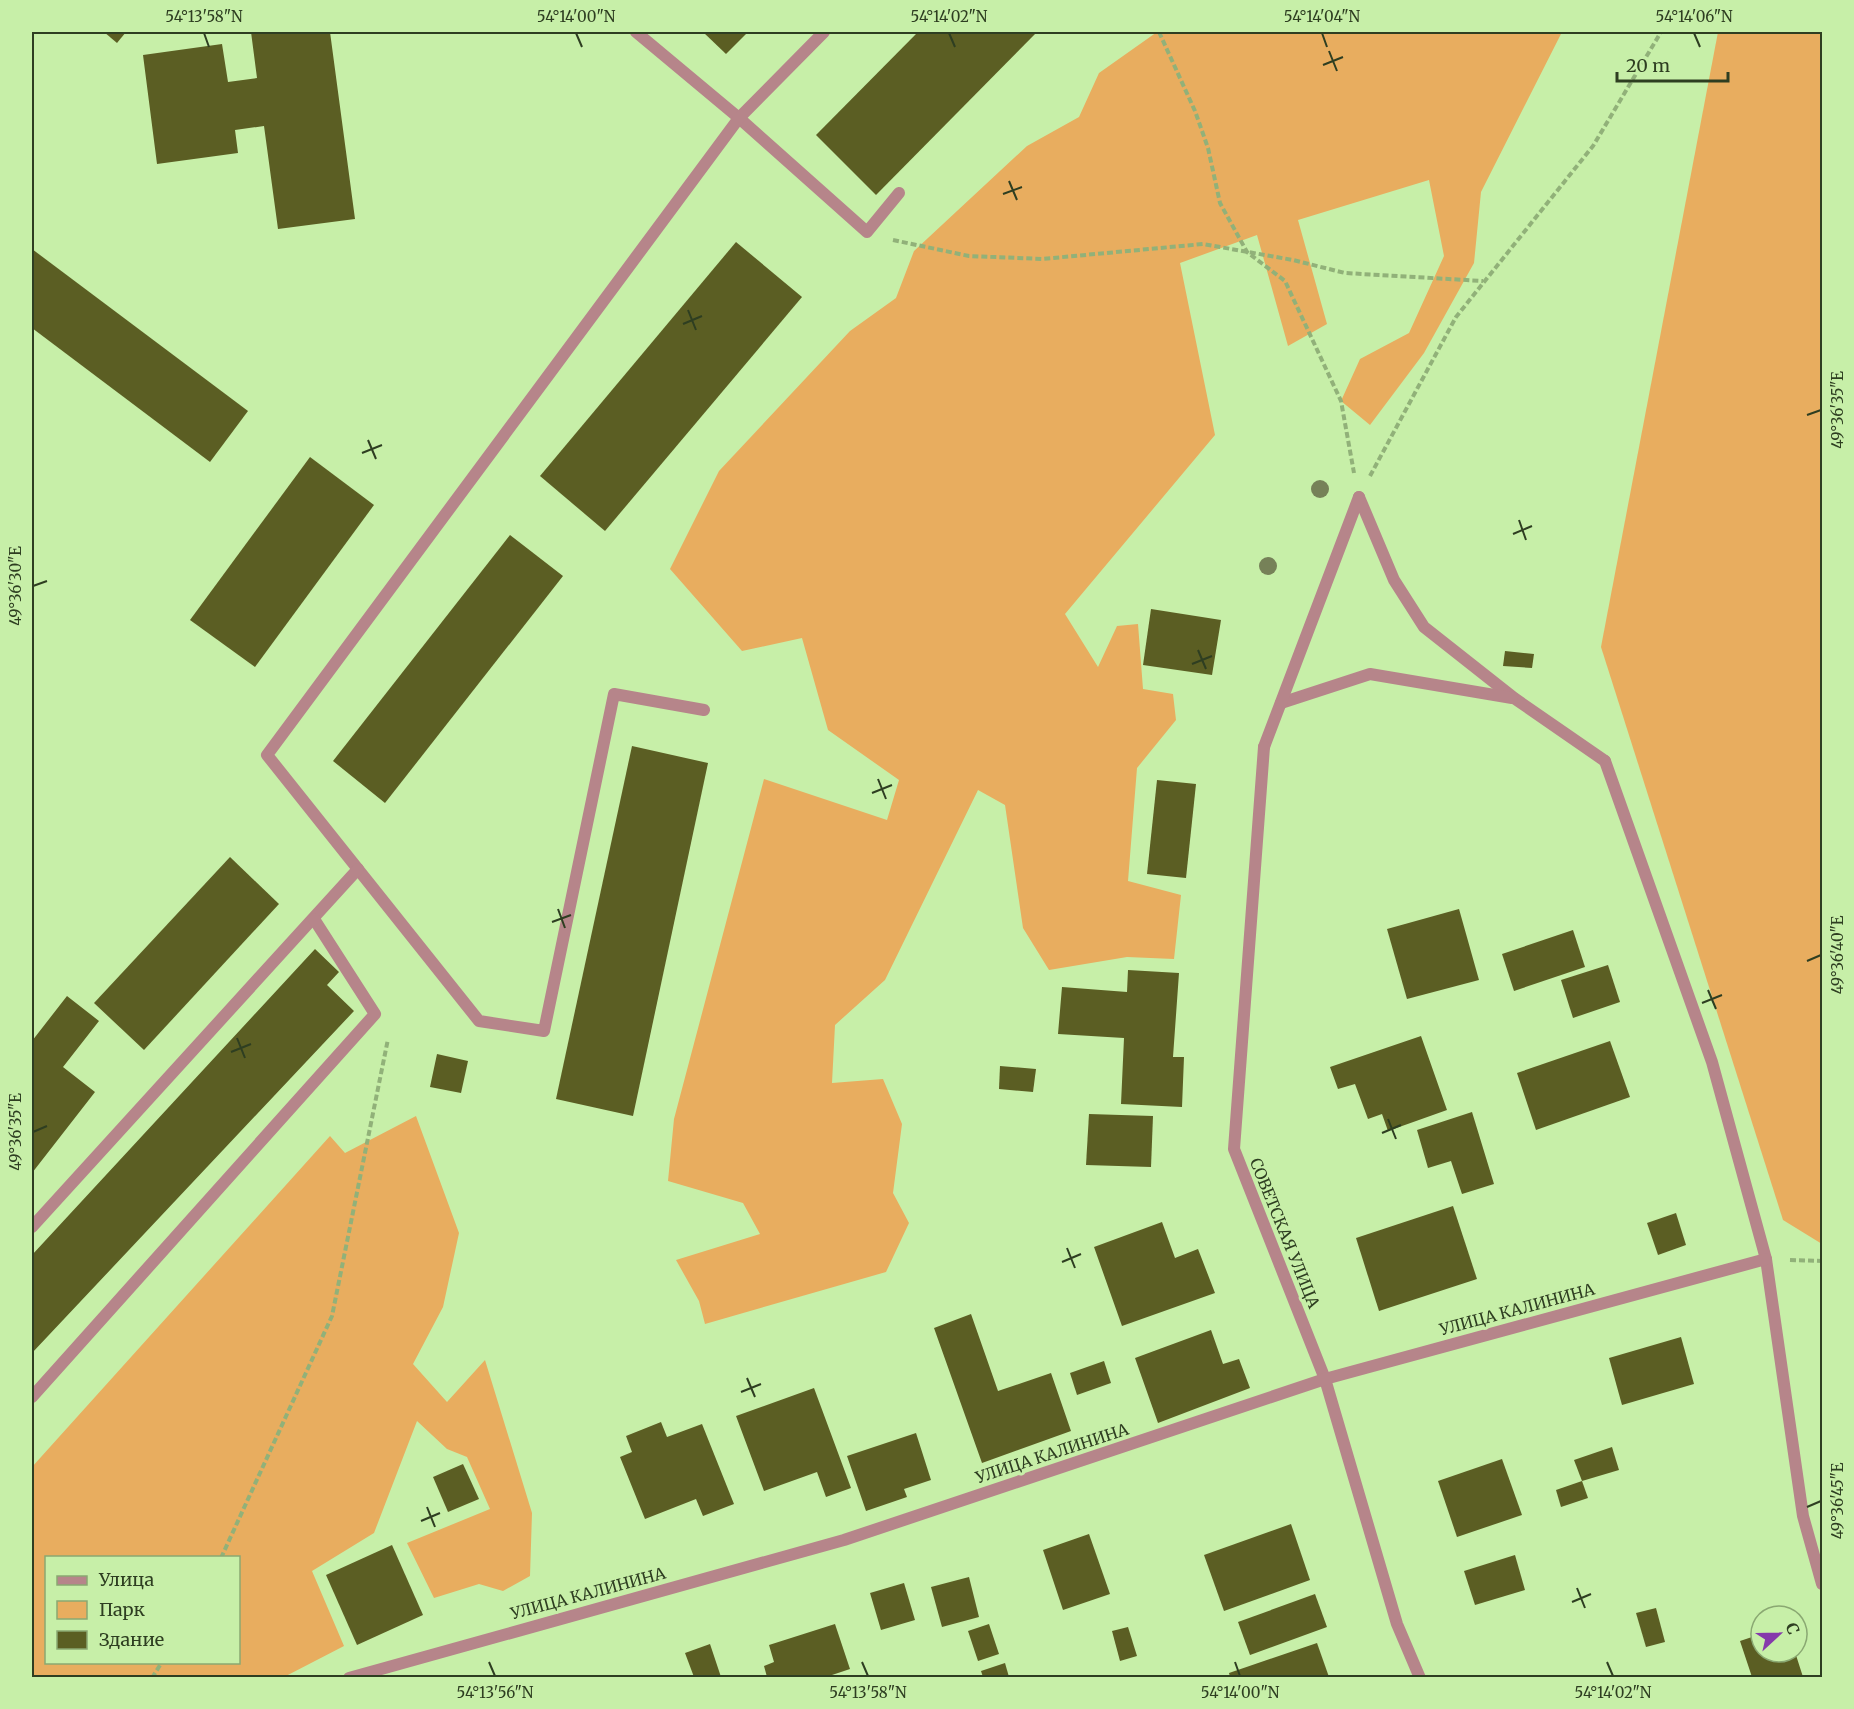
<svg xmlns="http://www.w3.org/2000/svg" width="1854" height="1709" font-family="Merriweather,serif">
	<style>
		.green { fill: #e8ad5f; fill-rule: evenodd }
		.building { fill: #5b5e23 }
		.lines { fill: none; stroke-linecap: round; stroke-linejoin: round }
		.path { stroke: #91b179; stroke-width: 4; stroke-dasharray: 6 3; stroke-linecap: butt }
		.lane { stroke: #b6858a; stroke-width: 12 }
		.street { stroke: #b6858a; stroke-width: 12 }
		.tree { fill: #768158 }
		.ticks { fill: none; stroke: #2e3e21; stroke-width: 2 }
		.labels { text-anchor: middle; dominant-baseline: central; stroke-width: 6; stroke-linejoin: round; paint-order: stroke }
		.street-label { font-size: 16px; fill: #2e3e21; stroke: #c7efa8 }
		.neatline { fill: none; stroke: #2e3e21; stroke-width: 2 }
		.ticks-label { font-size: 15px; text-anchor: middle; fill: #2e3e21 }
	</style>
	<rect width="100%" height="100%" fill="#c7efa8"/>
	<g class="green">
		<path d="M1157 32H1562L1481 192 1474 263 1424 353 1370 425 1341 401 1360 359 1409 333 1444 256 1429 180 1298 220 1327 324 1288 346 1257 235 1180 263 1215 435 1065 614 1098 667 1117 626 1138 624 1143 689 1173 694 1176 720 1137 768 1128 881 1181 895 1174 959 1127 957 1049 970 1023 928 1005 805 978 790 885 980 835 1025 832 1083 883 1079 902 1124 893 1193 909 1223 886 1272 705 1324 699 1301 676 1260 760 1234 743 1203 668 1181 674 1119 764 779 887 820 899 780 828 730 802 638 742 651 670 569 719 471 850 331 896 298 914 251 1027 146 1079 117 1099 73Z"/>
		<path d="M1718 32H1822V1244L1783 1220 1601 647Z"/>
		<path d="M416 1116 459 1233 443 1307 413 1364 447 1402 485 1360 532 1513 530 1576 503 1591 479 1584 434 1598 407 1543 490 1509 467 1457 447 1449 417 1421 374 1533 312 1571 344 1646 284 1677H32V1467L330 1136 345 1153ZM46 1558H238V1662H46Z"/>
	</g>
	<g class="building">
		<path d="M104 32H126L117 43Z"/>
		<path d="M251 32H330L355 219 278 229 264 126 235 130 238 153 157 164 143 55 222 44 228 82 257 78Z"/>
		<path d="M703 32H748L726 54Z"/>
		<path d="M918 32H1037L876 195 816 135Z"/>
		<path d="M736 242 802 297 605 531 540 476Z"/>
		<path d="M32 249 248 411 210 462 32 328Z"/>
		<path d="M310 457 374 505 255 667 190 620Z"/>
		<path d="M510 535 563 576 385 803 333 761Z"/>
		<path d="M1151 609 1221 620 1212 675 1143 665Z"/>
		<path d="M1505 651 1534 654 1532 668 1503 666Z"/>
		<path d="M632 746 708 763 633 1116 556 1099Z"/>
		<path d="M1157 780 1196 784 1186 878 1147 874Z"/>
		<path d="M230 857 279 904 144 1050 94 1003Z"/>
		<path d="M1459 909 1479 980 1407 999 1387 929Z"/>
		<path d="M1573 930 1585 967 1514 991 1502 954Z"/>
		<path d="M315 949 339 972 327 985 354 1011 32 1353V1255Z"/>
		<path d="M1608 965 1620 1002 1573 1018 1561 980Z"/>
		<path d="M1128 970 1179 973 1173 1057H1184L1182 1107 1121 1104 1124 1038 1058 1034 1062 987 1127 992Z"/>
		<path d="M67 996 99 1021 63 1067 95 1092 32 1173V1041Z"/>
		<path d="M1421 1036 1447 1110 1388 1131 1382 1114 1368 1119 1355 1084 1338 1089 1330 1067Z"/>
		<path d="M1610 1041 1630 1097 1536 1130 1517 1073Z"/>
		<path d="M437 1054 468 1061 461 1093 430 1087Z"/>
		<path d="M1000 1066 1036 1069 1033 1092 999 1089Z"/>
		<path d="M1472 1112 1494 1184 1462 1194 1451 1161 1428 1168 1417 1130Z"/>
		<path d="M1089 1114 1153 1116 1151 1167 1086 1165Z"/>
		<path d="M1453 1206 1477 1279 1379 1311 1356 1238Z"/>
		<path d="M1676 1213 1686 1245 1658 1255 1647 1223Z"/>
		<path d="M1162 1222 1175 1258 1198 1249 1215 1293 1122 1326 1094 1247Z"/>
		<path d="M971 1314 998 1391 1051 1373 1071 1431 982 1463 934 1328Z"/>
		<path d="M1211 1330 1223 1364 1239 1359 1250 1388 1158 1423 1135 1358Z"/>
		<path d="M1681 1337 1694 1384 1622 1405 1609 1358Z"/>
		<path d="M1104 1361 1111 1383 1077 1395 1070 1373Z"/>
		<path d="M814 1388 851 1488 826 1497 817 1472 764 1491 736 1416Z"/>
		<path d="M661 1422 667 1437 702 1424 734 1504 703 1516 696 1499 645 1519 620 1457 632 1452 626 1436Z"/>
		<path d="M916 1433 931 1480 904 1489 907 1497 866 1511 847 1456Z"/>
		<path d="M1612 1447 1619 1470 1582 1481 1574 1460Z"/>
		<path d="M1502 1459 1522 1515 1457 1537 1438 1481Z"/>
		<path d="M463 1464 479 1499 448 1512 433 1477Z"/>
		<path d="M1582 1481 1588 1498 1561 1507 1556 1490Z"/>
		<path d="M1291 1524 1310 1580 1224 1611 1204 1555Z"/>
		<path d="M1089 1534 1110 1594 1063 1610 1043 1550Z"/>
		<path d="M392 1545 423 1615 357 1645 326 1575Z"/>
		<path d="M1515 1555 1525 1590 1475 1605 1464 1571Z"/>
		<path d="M969 1577 979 1617 942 1627 931 1587Z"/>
		<path d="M904 1583 915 1620 881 1630 870 1593Z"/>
		<path d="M1315 1594 1327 1627 1250 1655 1238 1622Z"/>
		<path d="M1656 1608 1665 1642 1646 1647 1636 1613Z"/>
		<path d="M835 1624 850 1669 826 1677H767L764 1666 774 1662 769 1645Z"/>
		<path d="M989 1624 999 1654 978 1661 968 1631Z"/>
		<path d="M1128 1627 1137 1656 1120 1661 1112 1631Z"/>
		<path d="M1761 1634V1652H1795L1803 1677H1752L1740 1641Z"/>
		<path d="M1317 1643 1329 1677H1230L1229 1673Z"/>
		<path d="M710 1644 721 1677H694L685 1653Z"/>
		<path d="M1005 1663 1009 1677H983L981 1671Z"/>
	</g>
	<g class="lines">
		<g class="path">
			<path d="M1159 32 1195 111 1208 148 1220 203 1247 252 1285 281 1341 401 1354 473"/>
			<path d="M893 240 969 256 1042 259 1203 244 1293 260 1345 273 1483 281"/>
			<path d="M1370 476 1456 317 1593 146 1661 32"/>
			<path d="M1790 1260 1822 1261"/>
			<path d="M221 1558 332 1316 388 1039"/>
			<path d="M152 1678 162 1662"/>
		</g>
		<g class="lane">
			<path d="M636 32 739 118 867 232 899 193"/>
			<path d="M1359 497 1394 580 1424 627 1514 698 1605 761"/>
			<path d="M1281 703 1370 674 1512 698"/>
			<path d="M704 710 614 694 544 1031 479 1021 267 755 739 118 824 32"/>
			<path d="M1264 747 1359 497"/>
			<path d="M32 1227 358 869"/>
			<path d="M32 1397 375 1014 314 919"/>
		</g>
		<g class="street">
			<path d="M1264 747 1234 1149 1325 1379 1397 1624 1420 1678"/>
			<path d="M1605 761 1712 1062 1766 1259 1803 1516 1822 1584"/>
			<path d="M349 1678 844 1540 1325 1379 1766 1259"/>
		</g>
	</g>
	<g class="tree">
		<circle cx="1320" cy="489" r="9"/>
		<circle cx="1268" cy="566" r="9"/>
	</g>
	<path class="ticks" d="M204 33 209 47M576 33 582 47M949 33 955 47M1322 33 1327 47M1694 33 1700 47M1329 51 1337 71M1323 65 1343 57M1009 181 1017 200M1003 194 1022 187M688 310 696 330M683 324 702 316M1807 415 1821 410M368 440 376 459M362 453 382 445M1519 520 1526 540M1513 534 1532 526M33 586 47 581M1198 650 1206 669M1192 664 1212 656M878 779 886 799M872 793 892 785M558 909 565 928M552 922 571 915M1807 961 1821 955M1708 990 1716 1009M1702 1003 1722 995M237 1038 245 1058M231 1052 251 1044M1388 1119 1396 1139M33 1132 47 1126M1382 1133 1401 1125M1067 1248 1075 1268M1062 1262 1081 1254M747 1378 755 1397M741 1392 761 1384M427 1507 435 1527M1807 1507 1821 1501M421 1521 440 1513M1577 1588 1585 1608M1572 1602 1591 1594M489 1662 495 1676M862 1662 868 1676M1235 1662 1240 1676M1607 1662 1613 1676"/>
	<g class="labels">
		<g class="street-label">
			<text transform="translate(1285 1233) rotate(68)">СОВЕТСКАЯ УЛИЦА</text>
			<text transform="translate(1517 1309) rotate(-15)">УЛИЦА КАЛИНИНА</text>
			<text transform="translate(1052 1453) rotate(-18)">УЛИЦА КАЛИНИНА</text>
			<text transform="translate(588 1593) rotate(-15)">УЛИЦА КАЛИНИНА</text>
		</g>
	</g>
	<rect width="1854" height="1709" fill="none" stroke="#c7efa8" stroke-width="66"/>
	<rect x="45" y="1556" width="195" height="108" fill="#c7efa8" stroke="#8aa872" stroke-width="1.5"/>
	<rect x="57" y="1576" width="30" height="9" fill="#b6858a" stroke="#8aa872" stroke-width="1.5"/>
	<text x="99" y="1586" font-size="18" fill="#2e3e21">Улица</text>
	<rect x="57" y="1601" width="30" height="18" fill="#e8ad5f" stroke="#8aa872" stroke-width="1.5"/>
	<text x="99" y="1616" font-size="18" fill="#2e3e21">Парк</text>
	<rect x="57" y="1631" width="30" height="18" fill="#5b5e23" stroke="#8aa872" stroke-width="1.5"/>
	<text x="99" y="1646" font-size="18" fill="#2e3e21">Здание</text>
	<g transform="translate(1779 1634) rotate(68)"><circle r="28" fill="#c7efa8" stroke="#8aa872" stroke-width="1.5"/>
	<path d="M0-4.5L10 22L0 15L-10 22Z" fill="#853aab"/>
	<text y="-9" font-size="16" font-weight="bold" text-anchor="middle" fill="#2e3e21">С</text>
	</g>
	<path d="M1617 72v9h111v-9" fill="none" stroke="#2e3e21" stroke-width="3"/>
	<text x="1626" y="72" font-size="18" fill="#2e3e21" stroke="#c7efa8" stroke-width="4.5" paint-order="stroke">20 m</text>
	<rect x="33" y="33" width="1788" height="1643" class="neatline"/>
	<g class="ticks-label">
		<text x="204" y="22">54°13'58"N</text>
		<text x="576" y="22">54°14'00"N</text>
		<text x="949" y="22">54°14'02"N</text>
		<text x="1322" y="22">54°14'04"N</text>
		<text x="1694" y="22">54°14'06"N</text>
		<text transform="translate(1838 410) rotate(-90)" y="5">49°36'35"E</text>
		<text transform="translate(16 586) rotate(-90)" y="5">49°36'30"E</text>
		<text transform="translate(1838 955) rotate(-90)" y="5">49°36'40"E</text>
		<text transform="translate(16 1132) rotate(-90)" y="5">49°36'35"E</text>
		<text transform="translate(1838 1501) rotate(-90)" y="5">49°36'45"E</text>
		<text x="495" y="1698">54°13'56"N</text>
		<text x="868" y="1698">54°13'58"N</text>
		<text x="1240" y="1698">54°14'00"N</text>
		<text x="1613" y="1698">54°14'02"N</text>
	</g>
</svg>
